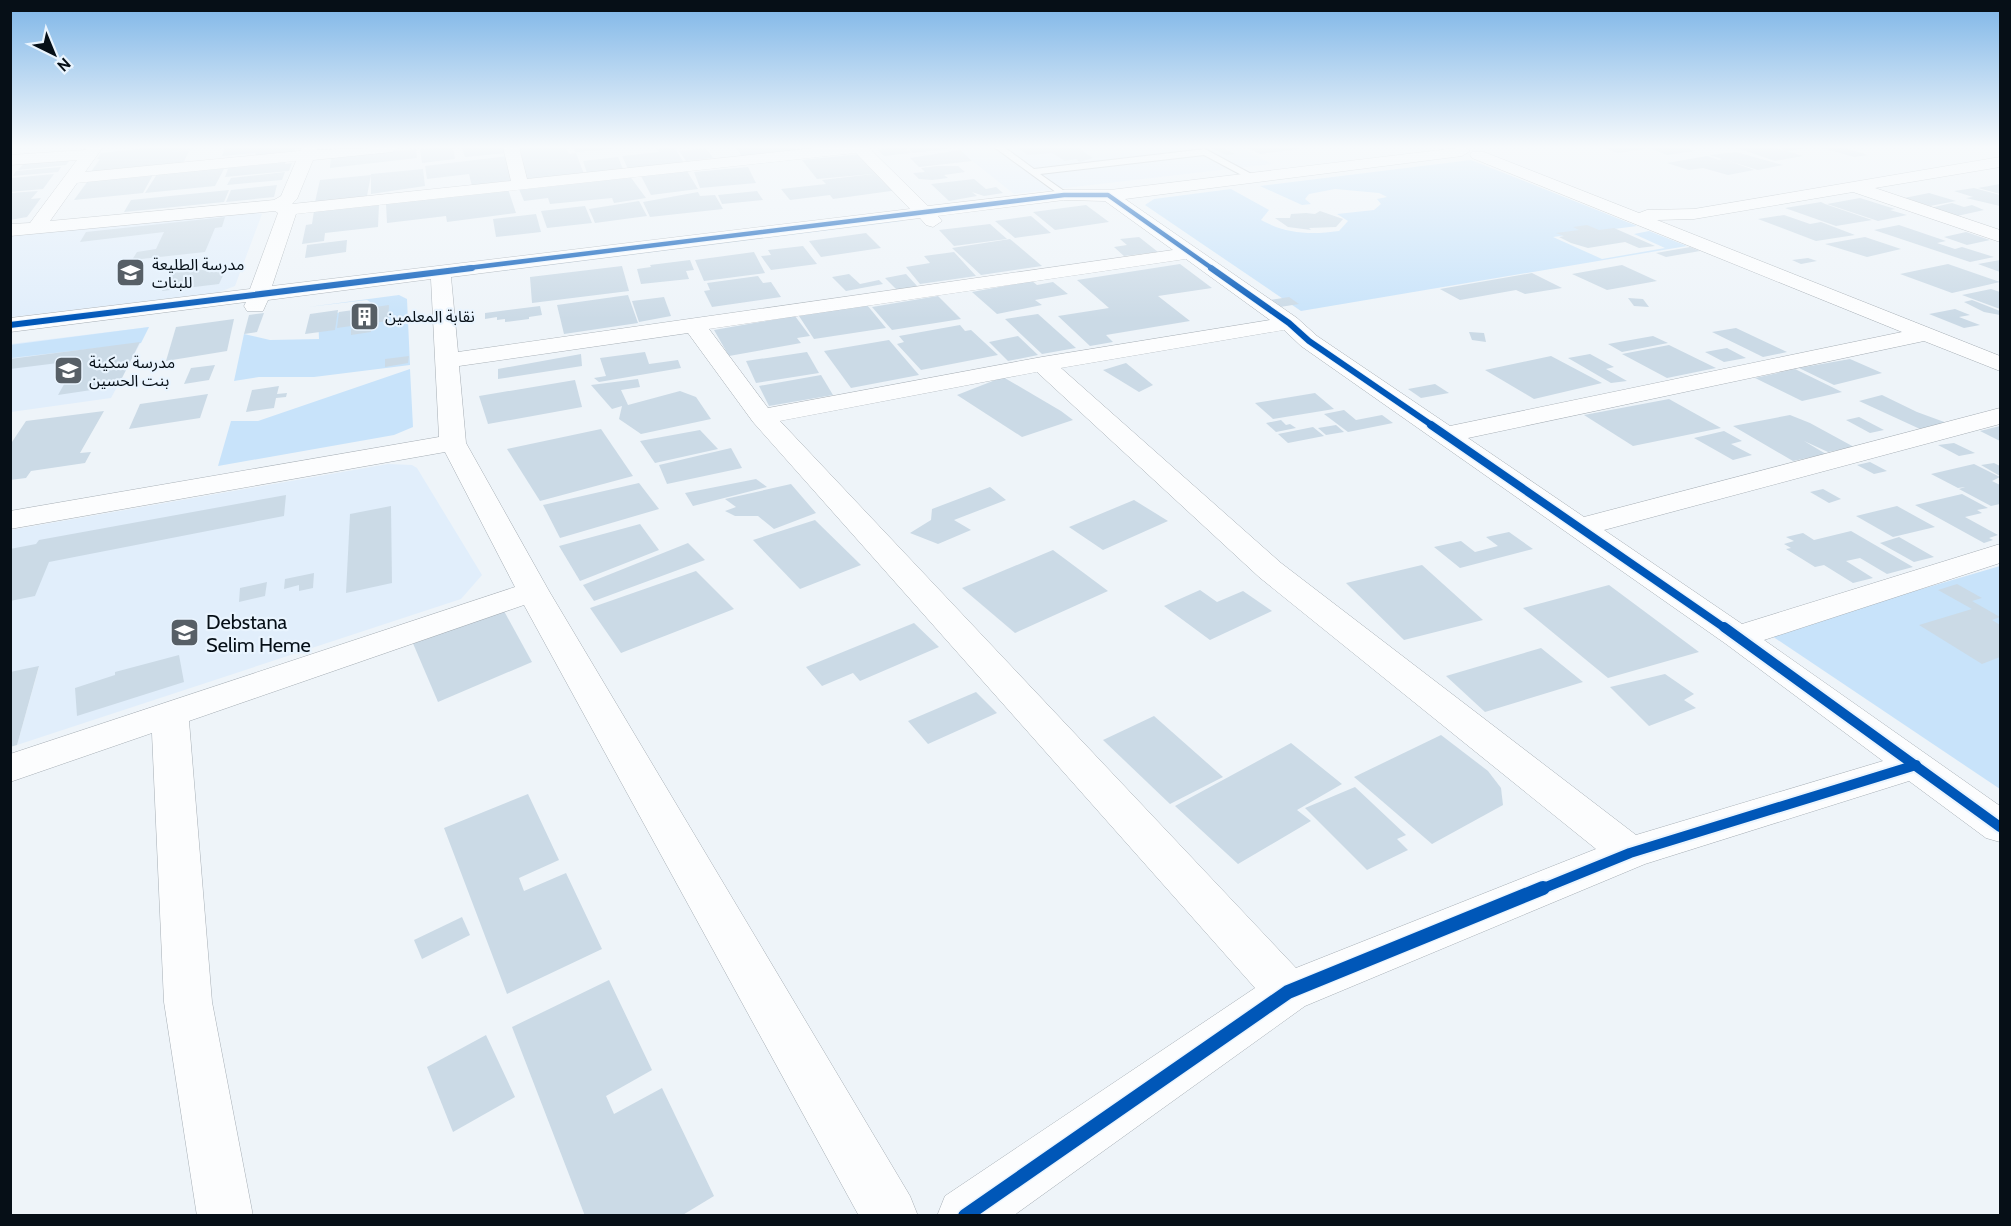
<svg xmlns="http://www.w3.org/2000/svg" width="2011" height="1226" font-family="Cabin,'Noto Sans Arabic',sans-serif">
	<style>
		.built { fill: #e1eefb }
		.green { fill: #c8e3fa }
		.building { fill: #cbdae6 }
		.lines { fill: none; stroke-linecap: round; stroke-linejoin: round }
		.service-casing { stroke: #a6aeb5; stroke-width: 2 }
		.minor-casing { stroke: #a6aeb5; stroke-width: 1 }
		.service { fill: #fcfdfe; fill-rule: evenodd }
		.minor { fill: #fcfdfe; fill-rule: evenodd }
		.cycleway-far4-casing { stroke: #e9f4fe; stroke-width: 7 }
		.cycleway-far3-casing { stroke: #e9f4fe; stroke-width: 8 }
		.cycleway-far2-casing { stroke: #e9f4fe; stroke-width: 11 }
		.cycleway-far1-casing { stroke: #e9f4fe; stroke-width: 14 }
		.cycleway-casing { stroke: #e9f4fe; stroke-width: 17 }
		.cycleway-far4 { stroke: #0057b8; stroke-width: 4.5 }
		.cycleway-far3 { stroke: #0057b8; stroke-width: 6 }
		.cycleway-far2 { stroke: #0057b8; stroke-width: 8 }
		.cycleway-far1 { stroke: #0057b8; stroke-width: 10 }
		.cycleway { stroke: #0057b8; stroke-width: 14 }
		.labels { text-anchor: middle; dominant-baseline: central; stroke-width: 4.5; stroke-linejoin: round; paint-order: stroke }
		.far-poi-label { font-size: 16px; fill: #060f17; stroke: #e9f4fe; text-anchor: start }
		.poi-label { font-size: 20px; fill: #060f17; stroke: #e9f4fe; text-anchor: start }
	</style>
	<rect width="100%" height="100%" fill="#eef4f9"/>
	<g class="built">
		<path d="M955 147H1240L1272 164 1014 194Z"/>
		<path d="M251 211 262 214 235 286 217 293 11 317 10 236Z"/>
		<path d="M149 327 111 398 11 412 10 344Z"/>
		<path d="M388 464 412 465 417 468 482 575 461 599 17 745 39 667 11 672V530Z"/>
	</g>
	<g class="green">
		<path d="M1471 160 1637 226 1553 237 1602 259 1665 248 1634 234 1649 231 1687 246 1301 311 1145 205 1154 199 1231 189 1269 210 1261 220C1286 234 1311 235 1339 231L1348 221 1337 214 1374 210 1381 204 1377 199 1387 197 1379 193 1335 189 1309 194 1305 199 1311 204 1302 205 1260 186Z"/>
		<path d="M901 219 903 221 501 271 500 269Z"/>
		<path d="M399 295 407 299 410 365 314 377H259L234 381 244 334 270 340 319 339 318 315 379 308 367 300 308 307Z"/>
		<path d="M149 327 141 343 11 358 10 345Z"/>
		<path d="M410 369 413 427 394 435 218 466 231 421H258Z"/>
		<path d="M2000 566V789L1769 634Z"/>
	</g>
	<g class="building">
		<path d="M154 147 199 149 163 152 189 151 182 166 88 176 100 159H97L101 153Z"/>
		<path d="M225 147H301V149H295L294 156 254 160 256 153 222 156Z"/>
		<path d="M453 147 455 159 422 163 420 149Z"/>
		<path d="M506 147 507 153 465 157 462 148Z"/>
		<path d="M566 147 569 154 576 153 584 174 525 180 518 148Z"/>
		<path d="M574 147H611V149L575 152Z"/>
		<path d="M674 147 684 163 628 169 622 156 659 152 657 149Z"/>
		<path d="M735 147H792L795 150 742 156Z"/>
		<path d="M891 147H904L911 153 884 156 878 150Z"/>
		<path d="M907 147H947V149L913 153Z"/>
		<path d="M1016 147H1077L1093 158 1080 162 1076 159 1065 161 1052 153 1028 155Z"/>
		<path d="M1209 147H1221L1235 154 1226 155Z"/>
		<path d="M1246 147H1300V149L1260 154Z"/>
		<path d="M1602 147H1640L1645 149 1618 153Z"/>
		<path d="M1647 147H1684L1695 151 1667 155Z"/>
		<path d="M1773 147 1786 151 1778 147 1807 148 1787 151 1803 156 1775 161 1737 148Z"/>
		<path d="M1819 147H1842L1868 155 1854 157Z"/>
		<path d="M706 148 713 158 686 161 679 151Z"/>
		<path d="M416 149 417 158 330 168 331 158Z"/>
		<path d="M960 150 972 161 919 167 910 158Z"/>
		<path d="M1736 152 1783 165 1758 170 1729 161 1754 170 1728 175 1703 168 1689 170 1667 163 1707 156 1719 160 1722 159 1710 155Z"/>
		<path d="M862 154 898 190 833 199 830 195 790 200 781 189 826 184 822 180 873 174 817 179 802 160Z"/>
		<path d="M508 156 516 181 472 186 469 174 427 179 425 166Z"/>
		<path d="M72 157 66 165 18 170 26 161Z"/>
		<path d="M618 157 623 169 587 173 583 161Z"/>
		<path d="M287 158 285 164 292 163 289 171 225 177 228 169H224L215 186 145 193 159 171Z"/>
		<path d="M938 166H958L965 172 944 175 948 178 932 180 919 179 913 173 925 172 921 168Z"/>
		<path d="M61 167 58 172 13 176 16 171Z"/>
		<path d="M748 167 756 183 700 188 694 172Z"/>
		<path d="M423 169 425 186 371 194V174Z"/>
		<path d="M155 171 143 193 74 200 90 178Z"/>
		<path d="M687 171 698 189 651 195 641 176Z"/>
		<path d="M285 172 282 180 227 185 231 178Z"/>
		<path d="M54 174 43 189 10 192 11 178Z"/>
		<path d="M371 175 367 196 315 202 320 180Z"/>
		<path d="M629 175 646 198 614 203 612 198 550 204 548 198 524 201 519 189Z"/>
		<path d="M974 179 986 189 996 187 1003 193 984 196 972 192 977 196 949 201 931 184Z"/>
		<path d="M2000 184V194L1978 188Z"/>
		<path d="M277 185 274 197 226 202 231 190Z"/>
		<path d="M1974 188 2000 195V206L1966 198 1973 197 1954 191Z"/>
		<path d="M508 189 516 213 447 222 446 216 387 223 386 204Z"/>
		<path d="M229 190 224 202 124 212 131 200Z"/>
		<path d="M38 191 31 199 41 198 27 217 10 220V193Z"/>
		<path d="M757 191 763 200 722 204 718 195Z"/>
		<path d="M698 192 700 196 715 195 723 209 650 217 643 202Z"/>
		<path d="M1929 193 1956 201 1930 206 1904 198Z"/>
		<path d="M1860 198 1895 209 1890 210 1907 215 1878 221 1827 204Z"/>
		<path d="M639 201 647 216 595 223 589 209Z"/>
		<path d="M1821 202 1825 204 1872 220 1836 226 1785 208Z"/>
		<path d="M1952 203 1964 207 1972 205 1984 210 1957 216 1930 208Z"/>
		<path d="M379 204 378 227 325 233 324 241 302 244 306 225 312 224 314 211Z"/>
		<path d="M1086 205 1109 222 1055 230 1033 212Z"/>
		<path d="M585 206 592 223 547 228 541 211Z"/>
		<path d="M1320 211 1343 219 1336 227 1309 228 1311 230 1288 227 1275 218H1290L1291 214 1306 213 1315 214Z"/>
		<path d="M536 214 541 232 496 237 493 219Z"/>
		<path d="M1784 215 1810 224 1821 222 1855 235 1816 241 1758 219Z"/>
		<path d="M1031 216 1051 233 1015 238 995 221Z"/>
		<path d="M225 217 222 227 215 228 205 252 132 260 137 252 156 249 164 232 80 242 86 232Z"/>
		<path d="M990 224 1007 239 954 246 939 230Z"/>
		<path d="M1587 225 1599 230 1614 228 1655 246 1639 248 1625 242 1588 248 1571 243 1559 237 1564 236 1556 233 1579 230 1573 227Z"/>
		<path d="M1899 225 1946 241 1937 243 1955 249 1962 247 1994 257 1970 262 1874 230Z"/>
		<path d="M1966 232 1990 240 1967 245 1944 237Z"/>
		<path d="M866 233 881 248 821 257 809 241Z"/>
		<path d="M1139 237 1158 252 1124 256 1114 247 1127 245 1120 239Z"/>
		<path d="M1865 237 1901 249 1867 257 1825 244Z"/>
		<path d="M1010 239 1042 266 981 275 952 248Z"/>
		<path d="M347 240 346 252 305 258 307 245Z"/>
		<path d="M803 246 817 264 771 270 761 256 771 255 768 250Z"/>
		<path d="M1690 247 1700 251 1666 257 1656 253Z"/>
		<path d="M754 252 765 273 704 281 695 260Z"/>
		<path d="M954 252 976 276 920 284 906 267 930 263 924 256Z"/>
		<path d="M1808 258 1817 261 1801 264 1792 260Z"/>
		<path d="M690 260 694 270 686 271 689 279 641 284 637 269 651 267 650 265Z"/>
		<path d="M2000 260V272L1978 264Z"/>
		<path d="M1180 264 1212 288 1158 296 1190 321 1106 335 1113 342 1090 346 1058 316 1109 308 1077 280Z"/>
		<path d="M1948 264 2000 282 1952 293 1900 274Z"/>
		<path d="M1622 265 1657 281 1607 290 1572 274Z"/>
		<path d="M622 266 629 291 532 303 530 277Z"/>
		<path d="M227 267 219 284 162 291 172 273Z"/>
		<path d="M1532 273 1562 288 1525 294 1516 290 1460 300 1440 289Z"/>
		<path d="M849 274 860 284 879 280 883 284 846 291 832 277Z"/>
		<path d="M906 274 918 287 897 290 885 278Z"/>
		<path d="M758 276 763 283 771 282 781 297 712 307 704 291 710 290 707 283Z"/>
		<path d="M1032 281 1037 285 1053 282 1068 294 1035 300 1042 305 997 314 972 292Z"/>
		<path d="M1991 289 2000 292V309L1962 295Z"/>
		<path d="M628 295 638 323 564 334 557 305Z"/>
		<path d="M938 296 961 319 892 330 872 307Z"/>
		<path d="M664 297 671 316 639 322 632 301Z"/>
		<path d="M1289 297 1299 304 1280 307 1270 300Z"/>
		<path d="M1628 298 1643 299 1649 307 1634 306Z"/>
		<path d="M1972 300 2000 311V315L1984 312 1964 302Z"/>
		<path d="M389 305 388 321 337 328 339 312Z"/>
		<path d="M867 305 886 328 814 339 799 316Z"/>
		<path d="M540 306 542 315 529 317V319L505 322V319L497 320V317L485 319V313Z"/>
		<path d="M1955 309 1970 315 1959 317 1980 325 1964 328 1929 314Z"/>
		<path d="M338 310 335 330 305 334 310 314Z"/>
		<path d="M264 313 257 332 244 334 249 315Z"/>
		<path d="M1038 314 1076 348 1042 354 1005 319Z"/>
		<path d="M795 316 810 336 797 338 801 343 729 356 714 330Z"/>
		<path d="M234 319 227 351 166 361 176 327Z"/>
		<path d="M960 325 965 331 971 330 998 355 921 370 897 344 904 342 899 336Z"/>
		<path d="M371 326V332L351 335V329Z"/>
		<path d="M1736 328 1787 352 1763 357 1712 332Z"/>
		<path d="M1469 332 1484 333 1486 342 1472 340Z"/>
		<path d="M1018 336 1038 355 1008 361 989 342Z"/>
		<path d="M1653 336 1668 343 1622 352 1608 344Z"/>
		<path d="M889 340 919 375 851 388 824 351Z"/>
		<path d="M140 342 118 386 58 395 75 365 63 366 66 362 10 369V359Z"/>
		<path d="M1669 345 1716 368 1667 378 1622 354Z"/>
		<path d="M1727 348 1746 358 1724 362 1705 352Z"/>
		<path d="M645 352 649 364 678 360 681 368 599 382 594 378 606 376 600 358Z"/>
		<path d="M807 352 819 373 756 383 746 361Z"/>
		<path d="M581 354 582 366 498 379V369Z"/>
		<path d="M1590 354 1614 367 1606 369 1627 381 1611 383 1568 358Z"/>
		<path d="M409 356 408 363 385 367V359Z"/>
		<path d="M1551 356 1602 383 1534 399 1485 370Z"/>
		<path d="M1850 359 1882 373 1834 385 1799 368Z"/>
		<path d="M1126 363 1153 385 1139 392 1103 370Z"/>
		<path d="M215 365 209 380 184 384 191 368Z"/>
		<path d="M1795 369 1842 392 1802 401 1755 378Z"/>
		<path d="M821 375 833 395 769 406 759 386Z"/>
		<path d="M1003 377 1061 411 1073 420 1022 437 957 395Z"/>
		<path d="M638 379 640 387 621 390 628 405 680 391 696 397 711 419 641 434 619 419 622 406 612 409 591 385Z"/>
		<path d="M575 380 582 407 488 424 479 396Z"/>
		<path d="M1435 384 1449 393 1421 398 1408 389Z"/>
		<path d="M279 386 277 394 287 393 286 397 276 398 274 408 246 412 252 390Z"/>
		<path d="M1315 393 1334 409 1273 419 1255 403Z"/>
		<path d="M208 394 200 418 129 429 140 404Z"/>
		<path d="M1882 395 1917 412 1947 423 1920 429 1859 401Z"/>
		<path d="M1669 399 1721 428 1633 446 1584 415Z"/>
		<path d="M1344 410 1356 420 1382 415 1393 423 1348 432 1324 414Z"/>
		<path d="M104 411 80 453 91 452 85 463 31 471 26 478 10 480V445L26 421Z"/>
		<path d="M1790 415 1810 423 1854 447 1828 452 1804 441 1826 454 1793 461 1733 426Z"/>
		<path d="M1859 417 1884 430 1870 433 1846 420Z"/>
		<path d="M1281 420 1286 425 1290 424 1296 428 1276 432 1266 423Z"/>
		<path d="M1336 425 1344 432 1326 435 1318 428Z"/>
		<path d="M2000 426V441L1980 431Z"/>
		<path d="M1313 427 1324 436 1288 443 1278 434Z"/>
		<path d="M601 429 633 476 540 501 507 449Z"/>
		<path d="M700 430 718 449 655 463 640 441Z"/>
		<path d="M1724 431 1742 441 1731 444 1752 455 1733 460 1694 438Z"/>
		<path d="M1954 443 1975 453 1959 456 1938 445Z"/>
		<path d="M731 448 742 468 667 484 659 465Z"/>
		<path d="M1870 462 1887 471 1874 474 1857 465Z"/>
		<path d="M1994 463 2000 466V476L1981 465Z"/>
		<path d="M1974 464 2000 477 1992 481 2000 485V504L1991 506 1959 489 1965 487 1958 488 1931 474Z"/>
		<path d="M756 479 767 487 693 506 685 493Z"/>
		<path d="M639 483 659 509 560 538 543 505Z"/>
		<path d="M791 484 816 513 774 529 758 516H735L725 511 736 507 725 499Z"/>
		<path d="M990 487 1006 500 954 520 971 530 938 544 910 533 931 520 932 509Z"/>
		<path d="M1823 489 1841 499 1829 503 1810 492Z"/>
		<path d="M1962 494 1988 508 1977 510 1982 513 1965 517 1998 535 1989 538 1993 540 1984 543 1915 505Z"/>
		<path d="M286 495 284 516 49 562 35 596 10 601V549L36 544 39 540Z"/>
		<path d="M1134 500 1168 521 1103 550 1069 527Z"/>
		<path d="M391 506 392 583 346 593 350 514Z"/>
		<path d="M1897 506 1935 527 1893 537 1856 516Z"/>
		<path d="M815 520 861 565 800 589 753 540Z"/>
		<path d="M640 524 659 550 580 581 559 546Z"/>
		<path d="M1851 531 1913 567 1887 574 1860 558 1846 561 1873 578 1853 583 1824 565 1815 567 1786 549 1791 548 1784 544 1794 541 1786 537 1803 533 1814 540Z"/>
		<path d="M1509 532 1533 549 1460 568 1434 547 1461 541 1475 552 1498 546 1486 537Z"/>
		<path d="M1899 537 1934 557 1914 562 1880 543Z"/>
		<path d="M688 543 705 560 594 601 583 585Z"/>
		<path d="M1053 550 1108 591 1015 633 962 588Z"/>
		<path d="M1422 565 1483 620 1404 640 1346 583Z"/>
		<path d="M696 571 734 609 621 653 590 608Z"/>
		<path d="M314 573 313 588 299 591V585L284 589 285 579Z"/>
		<path d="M267 582 265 596 239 602 240 588Z"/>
		<path d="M1957 584 1982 598 1972 601 2000 617 1992 620 2000 625V657L1982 664 1919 625 1972 609 1938 590Z"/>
		<path d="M1609 585 1699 652 1608 678 1523 608Z"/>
		<path d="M1200 590 1217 602 1243 591 1272 611 1210 640 1164 606Z"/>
		<path d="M504 611 532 662 438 702 412 641Z"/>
		<path d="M914 623 939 647 860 681 853 673 822 686 806 667Z"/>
		<path d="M1541 648 1583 682 1485 712 1446 676Z"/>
		<path d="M179 655 184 682 77 716 75 688 115 675V672Z"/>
		<path d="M39 666 17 745 10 747V672Z"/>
		<path d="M1665 674 1694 694 1684 700 1696 708 1649 726 1610 687Z"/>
		<path d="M976 692 997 713 928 744 908 721Z"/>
		<path d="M1154 716 1223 777 1170 804 1103 740Z"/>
		<path d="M1441 735 1488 771 1501 788 1503 805 1432 844 1354 777Z"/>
		<path d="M1291 743 1342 784 1297 810 1311 821 1238 864 1175 806Z"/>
		<path d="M1355 787 1406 835 1397 839 1408 850 1367 870 1305 808Z"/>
		<path d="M528 794 559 860 519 878 524 891 566 873 602 949 507 994 444 828Z"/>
		<path d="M462 917 470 935 422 959 414 940Z"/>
		<path d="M609 980 652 1070 606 1096 614 1114 662 1088 714 1196 681 1216H585L512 1027Z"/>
		<path d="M486 1035 515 1097 453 1132 427 1067Z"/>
	</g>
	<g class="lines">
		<defs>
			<path id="service" d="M994 147H1004L1034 169 1205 149 1257 177 1249 179 1204 155 1040 174 1067 193 1069 195 1064 198Z"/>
			<path id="minor" d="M87 147H103L85 172 300 151 302 147H318L317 150 400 147 392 152 313 160 297 199 292 204 511 181 503 147H519L527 179 824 147H868L928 206 1064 190H1110L1465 147 1470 151 1462 156 1125 199 1297 318 1317 336 1450 426 1902 332 1472 158 1470 155 1472 152H1484L1639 213 1647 210 1694 209 2000 157V167L1875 188 2000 230V242L1853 192 1694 219 1657 220 2000 356V371L1924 341 1468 438 1584 517 2000 408V424L1604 530 1742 624 2000 544V563L1764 640 2000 806V842L1986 838 1909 781 1645 864 1305 1006 1013 1216H937L945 1196 1255 988 753 422 688 333 459 366 466 443 549 591 910 1196 918 1216H859L524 605 189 721 212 1002 253 1216H197L164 1002 152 733 10 782V754L515 587 445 452 10 529V511L439 437 431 279 268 300 263 311H247L244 306 246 302 10 332V318L250 289 278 213 275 211 10 236V224L30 223 77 160 10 165V155L85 150ZM856 153 910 209 272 286 296 214ZM296 161 281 196 274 200 50 221 77 183ZM1064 200 1105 201 1173 250 458 352 451 277 920 218 926 225 933 227 942 221 938 216ZM1186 259 1270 320 1042 357 768 408 709 329ZM1284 330 1301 346 1726 644 1883 761 1636 835 1281 563 1061 368ZM1037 372 1259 577 1596 849 1296 968 780 421Z"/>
		</defs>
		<use href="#service" class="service-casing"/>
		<use href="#minor" class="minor-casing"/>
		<use href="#service" class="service"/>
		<use href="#minor" class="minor"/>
		<defs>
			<path id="cycleway-far4" d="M460 269 1064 195H1108L1213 269"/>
			<g id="cycleway-far3">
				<path d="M1211 268 1289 323 1309 341 1433 426"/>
				<path d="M10 325 472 268"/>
			</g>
			<path id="cycleway-far2" d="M1431 425 1726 629"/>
			<g id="cycleway-far1">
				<path d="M1724 627 2000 827"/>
				<path d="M1539 890 1630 853 1916 765"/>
			</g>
			<path id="cycleway" d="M965 1216 1288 992 1543 888"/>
		</defs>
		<use href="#cycleway-far4" class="cycleway-far4-casing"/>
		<use href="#cycleway-far3" class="cycleway-far3-casing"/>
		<use href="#cycleway-far2" class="cycleway-far2-casing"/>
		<use href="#cycleway-far1" class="cycleway-far1-casing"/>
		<use href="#cycleway" class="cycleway-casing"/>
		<use href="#cycleway-far4" class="cycleway-far4"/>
		<use href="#cycleway-far3" class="cycleway-far3"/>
		<use href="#cycleway-far2" class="cycleway-far2"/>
		<use href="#cycleway-far1" class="cycleway-far1"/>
		<use href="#cycleway" class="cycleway"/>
	</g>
	<linearGradient id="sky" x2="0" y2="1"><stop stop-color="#7db5e7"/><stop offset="0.46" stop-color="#f7fafc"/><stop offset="1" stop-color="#f7fafc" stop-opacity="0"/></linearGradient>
	<rect width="2011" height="319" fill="url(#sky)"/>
	<defs>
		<symbol id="school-square" viewBox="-11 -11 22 22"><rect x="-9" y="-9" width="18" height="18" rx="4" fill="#575f66" stroke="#e9f4fe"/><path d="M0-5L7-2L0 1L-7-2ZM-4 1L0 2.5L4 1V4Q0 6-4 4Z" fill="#fff"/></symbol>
		<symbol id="building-square" viewBox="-11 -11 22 22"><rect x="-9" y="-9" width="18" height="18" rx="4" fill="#575f66" stroke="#e9f4fe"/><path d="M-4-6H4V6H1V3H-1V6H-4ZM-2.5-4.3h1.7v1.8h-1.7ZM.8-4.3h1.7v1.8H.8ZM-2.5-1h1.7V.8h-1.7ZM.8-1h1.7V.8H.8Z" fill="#fff"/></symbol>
	</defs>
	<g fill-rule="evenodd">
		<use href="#school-square" x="114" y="256" width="33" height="33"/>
		<use href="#building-square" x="348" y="300" width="33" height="33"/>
		<use href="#school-square" x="52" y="354" width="33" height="33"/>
		<use href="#school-square" x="168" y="616" width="33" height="33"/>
	</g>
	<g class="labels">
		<g class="far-poi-label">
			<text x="152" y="264">مدرسة الطليعة<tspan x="152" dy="18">للبنات</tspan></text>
			<text x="385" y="316">نقابة المعلمين</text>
			<text x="89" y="362">مدرسة سكينة<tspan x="89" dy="18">بنت الحسين</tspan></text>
		</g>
		<g class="poi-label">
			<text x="206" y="622">Debstana<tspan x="206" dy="23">Selim Heme</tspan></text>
		</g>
	</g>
	<rect width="2011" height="1226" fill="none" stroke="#060f17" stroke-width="24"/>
	<g transform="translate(54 54) rotate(137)" stroke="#e9f4fe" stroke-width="4.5" paint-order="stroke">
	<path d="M0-4.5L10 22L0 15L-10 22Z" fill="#060f17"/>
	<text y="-9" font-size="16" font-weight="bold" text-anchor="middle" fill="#060f17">N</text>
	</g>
</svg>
